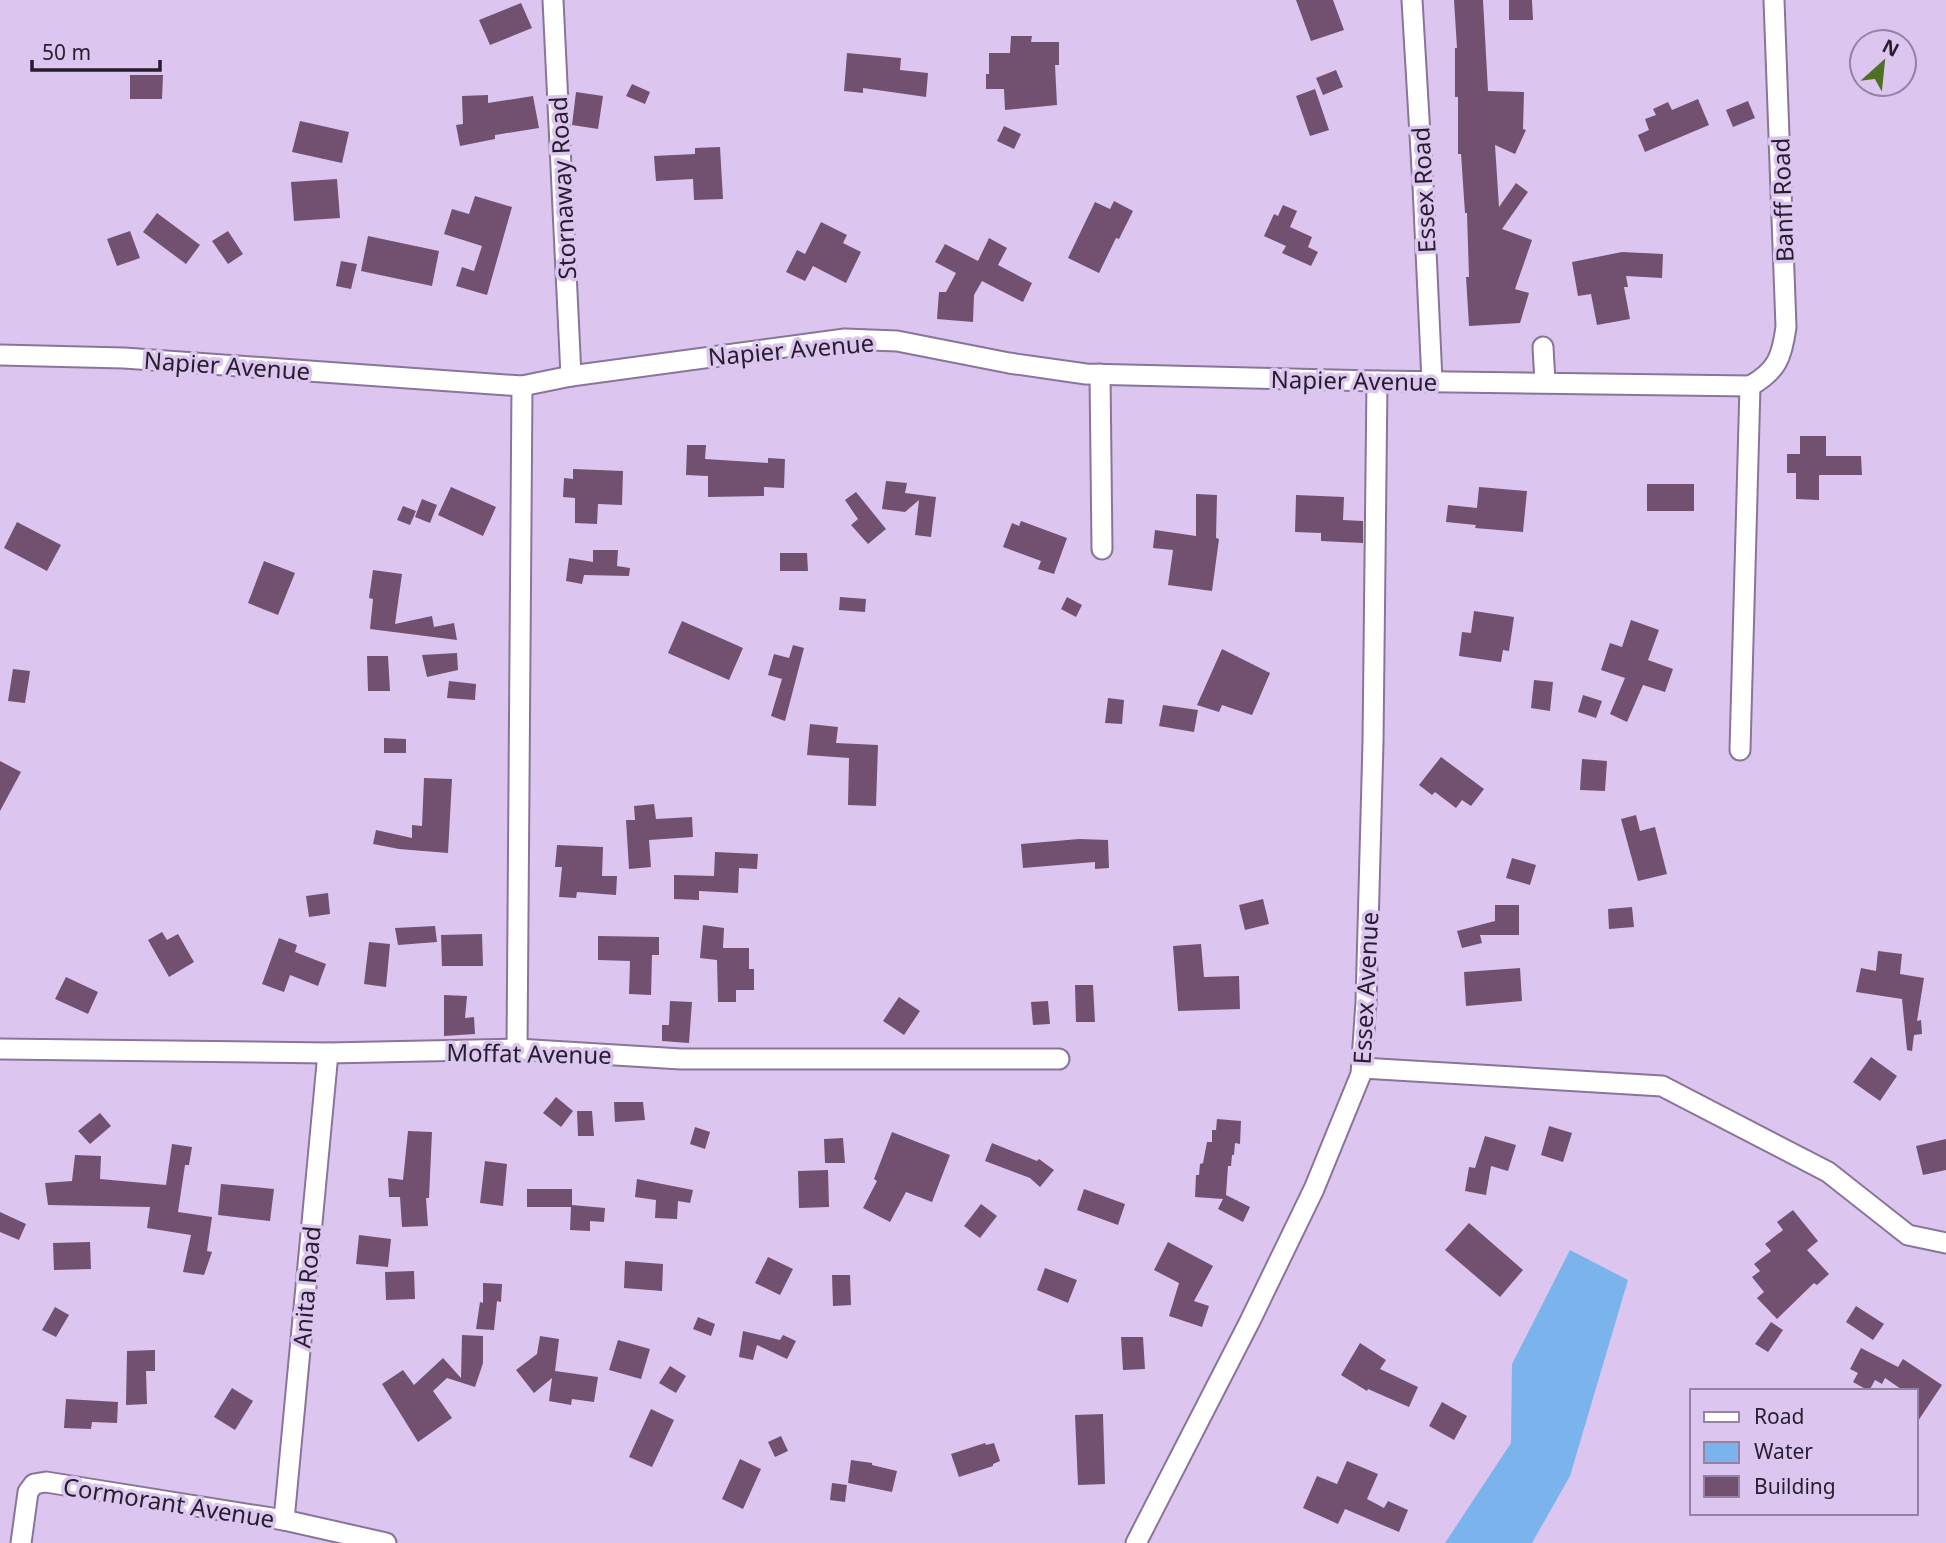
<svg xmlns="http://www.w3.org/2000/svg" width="1946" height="1543" font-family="'Noto Sans',sans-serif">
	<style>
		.water { fill: #7bb3ec }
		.building { fill: #71516f }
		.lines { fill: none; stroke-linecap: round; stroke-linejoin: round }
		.minor-casing { stroke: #89749a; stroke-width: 23 }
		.minor { stroke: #fff; stroke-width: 19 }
		.labels { text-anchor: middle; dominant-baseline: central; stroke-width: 7; stroke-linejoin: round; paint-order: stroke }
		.street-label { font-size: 24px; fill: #261d2d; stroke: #dcc6ef }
	</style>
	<rect width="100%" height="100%" fill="#dcc6ef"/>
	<path class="water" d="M1570 1250 1628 1280 1570 1476 1532 1543H1445L1511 1443 1512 1364Z"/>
	<g class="building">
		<path d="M1296 0H1333L1344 30 1311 41Z"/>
		<path d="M1454 0H1483L1488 91 1524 92 1523 129 1526 130 1515 154 1495 145 1499 207 1516 183 1528 192 1502 229 1532 240 1515 289 1529 293 1520 323 1469 326 1466 277H1469L1467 213H1465L1461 154H1458V97H1455V48H1457Z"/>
		<path d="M1509 0H1532L1533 20H1509Z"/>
		<path d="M521 3 532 28 490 45 479 20Z"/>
		<path d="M1011 36H1032L1031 42H1059V65H1055L1057 105 1005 110 1004 89H986V74H989V53H1010Z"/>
		<path d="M847 53 901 58 900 70 928 73 926 97 863 88V93L844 91Z"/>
		<path d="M1336 70 1343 87 1323 95 1316 78Z"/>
		<path d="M130 75H163L162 99H130Z"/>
		<path d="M632 84 650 92 645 104 626 96Z"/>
		<path d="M1315 89 1329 130 1310 136 1296 96Z"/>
		<path d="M576 92 603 96 598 129 572 125Z"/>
		<path d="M488 95V103L533 96 539 128 495 135V139L460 146 456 125 463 124 462 96Z"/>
		<path d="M1698 99 1709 125 1645 152 1638 135 1649 130 1645 119 1656 115 1653 109 1668 102 1672 110Z"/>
		<path d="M1748 101 1755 118 1733 127 1726 110Z"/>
		<path d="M300 121 349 132 342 163 292 152Z"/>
		<path d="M1004 126 1021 134 1014 149 997 141Z"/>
		<path d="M720 147 723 199 694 200 693 179 656 181 654 156 695 154V148Z"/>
		<path d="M337 179 340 218 294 221 291 182Z"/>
		<path d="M475 196 512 207 487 295 456 286 462 267 474 271 482 246 444 234 452 209 469 214Z"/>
		<path d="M1114 201 1133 211 1119 239 1116 238 1099 273 1068 258 1095 202 1110 209Z"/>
		<path d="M1283 205 1297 211 1290 227 1312 237 1308 247 1318 252 1311 266 1282 253 1286 246 1264 236 1274 214 1278 216Z"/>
		<path d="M157 213 200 245 186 264 143 232Z"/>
		<path d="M821 222 847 235 843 243 861 252 846 283 813 266 805 281 786 272 797 250 805 254Z"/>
		<path d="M130 231 140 258 117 266 107 239Z"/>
		<path d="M228 231 243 254 228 264 212 241Z"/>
		<path d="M368 236 439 251 432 286 361 271Z"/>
		<path d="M989 238 1007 248 998 265 1032 283 1023 302 982 281 974 295 973 322 937 319 939 292H946L956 273 935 262 945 244 978 261Z"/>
		<path d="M1622 252 1663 254 1662 278 1626 276 1628 287H1624L1630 319 1597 325 1591 294 1578 296 1572 262Z"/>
		<path d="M341 261 357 264 351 289 336 286Z"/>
		<path d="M1800 436H1826V456H1861L1862 475H1819V500L1796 499V473H1787V454H1800Z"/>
		<path d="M687 445H706L705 459 768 463V458L785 459 784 488 764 487V496L708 497V476L686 475Z"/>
		<path d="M573 469 623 471 622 505 598 504 597 524 575 523V498L563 497 564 478 573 479Z"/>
		<path d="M886 481 907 483 905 493 936 497 931 537 915 535 919 500 905 512 882 509Z"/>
		<rect x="1647" y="484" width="47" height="27"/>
		<path d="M451 487 496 507 483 536 438 515Z"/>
		<path d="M1479 487 1527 491 1523 532 1475 528 1476 525 1446 522 1448 505 1477 508Z"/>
		<path d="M856 492 886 529 868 544 851 525 858 519 845 500Z"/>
		<path d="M1196 494 1217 495 1216 538 1219 539 1212 591 1168 585 1173 550 1153 548 1155 530 1196 536Z"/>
		<path d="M1296 495 1344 497 1343 520 1363 521V543L1321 541V533L1295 532Z"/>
		<path d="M422 499 437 505 430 523 415 517Z"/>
		<path d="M403 506 416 511 410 525 397 520Z"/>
		<path d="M1021 521 1067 538 1054 574 1038 569 1041 561 1003 547 1012 523 1019 526Z"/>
		<path d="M17 522 61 545 47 571 4 548Z"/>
		<path d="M593 550H618L617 566 630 568 629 576 584 575 582 584 566 581 569 558 593 562Z"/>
		<path d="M780 553H807L808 571H780Z"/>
		<path d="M264 561 295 573 278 615 248 603Z"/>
		<path d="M373 570 402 574 395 624 432 616 434 627 454 623 457 640 370 629 373 599 369 598Z"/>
		<path d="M840 597 866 599 865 612 839 610Z"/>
		<path d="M1067 597 1082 605 1076 617 1061 609Z"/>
		<path d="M1474 611 1514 617 1509 651 1503 650 1501 662 1459 656 1462 632 1471 633Z"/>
		<path d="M1631 620 1659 630 1648 660 1673 669 1665 692 1643 685 1627 722 1610 714 1625 678 1601 670 1610 643 1622 647Z"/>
		<path d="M682 621 743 648 729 680 668 653Z"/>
		<path d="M793 645 804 648 785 721 771 716 782 679 768 675 774 654 789 658Z"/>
		<path d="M1222 649 1270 673 1252 715 1222 705 1219 712 1197 705Z"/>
		<path d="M457 653 458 670 427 677 422 655Z"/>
		<path d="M367 656H388L390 691H368Z"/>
		<path d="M13 669 30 671 25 703 8 701Z"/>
		<path d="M1534 680 1553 682 1550 711 1531 708Z"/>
		<path d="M449 681 476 684 475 700 447 698Z"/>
		<path d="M1583 695 1602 701 1596 718 1578 712Z"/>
		<path d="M1108 698 1124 700 1122 724 1105 723Z"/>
		<path d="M1163 705 1198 710 1194 732 1159 726Z"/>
		<path d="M810 724 838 727 836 743 878 745 876 806 848 805 849 758 807 755Z"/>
		<path d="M384 738 406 739V753H384Z"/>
		<path d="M1441 757 1484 789 1471 806 1462 800 1456 808 1435 792 1432 795 1419 785Z"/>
		<path d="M1582 759 1607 761 1605 791 1580 790Z"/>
		<path d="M0 761 21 772 0 811Z"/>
		<path d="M424 778 452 779 448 853 399 849 373 844 376 830 412 838V825L422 826Z"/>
		<path d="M654 804 656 819 692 817 693 837 649 840 651 867 629 869 626 820H635L634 806Z"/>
		<path d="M1636 815 1640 831 1655 827 1667 874 1638 881 1621 819Z"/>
		<path d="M1079 839 1108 840 1109 868 1095 869V862L1023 868 1021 844Z"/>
		<path d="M557 845 603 847 602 876H617L616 895 577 892 576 898 559 897 562 867H555Z"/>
		<path d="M715 852 758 854 757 869 739 868 738 893 699 891V900L674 899V875L714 876Z"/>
		<path d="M1512 858 1536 865 1530 885 1506 878Z"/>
		<path d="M328 893 330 914 309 917 306 896Z"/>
		<path d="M1263 899 1269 924 1245 930 1239 905Z"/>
		<path d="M1495 905H1519V935H1480L1482 943 1462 948 1457 931 1495 921Z"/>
		<path d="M1632 907 1634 927 1609 929 1608 909Z"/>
		<path d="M703 925 724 928 723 948H749V969H754V990H736V1002H718L717 960 700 958Z"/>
		<path d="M435 926 437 942 398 945 395 928Z"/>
		<path d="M162 932 167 940 178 934 194 962 169 977 148 940Z"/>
		<path d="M482 934 483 966H442L441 935Z"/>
		<path d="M598 936 659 937V955H652L651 995 629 994 630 961 598 960Z"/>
		<path d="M279 938 297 945 295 952 326 964 318 986 290 975 284 992 262 984Z"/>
		<path d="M369 942 390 944 386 987 364 984Z"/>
		<path d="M1201 944 1204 977 1239 976 1240 1009 1178 1011 1173 946Z"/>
		<path d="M1878 951 1902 954 1900 974 1924 978 1917 1021 1921 1020 1922 1034 1914 1035 1912 1051 1907 1050 1902 999 1856 992 1861 968 1876 971Z"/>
		<path d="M1520 968 1522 1001 1466 1006 1464 972Z"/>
		<path d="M66 977 98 992 88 1014 55 999Z"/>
		<path d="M1075 985H1093L1095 1022H1076Z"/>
		<path d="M444 995 467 996 465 1018 474 1017 475 1034 444 1036Z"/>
		<path d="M899 997 920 1011 904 1035 883 1021Z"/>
		<path d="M670 1001 692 1002 689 1043 662 1041V1025H669Z"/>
		<path d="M1048 1001 1050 1024 1033 1025 1031 1002Z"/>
		<path d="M1871 1057 1897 1076 1880 1101 1853 1082Z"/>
		<path d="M556 1097 573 1111 561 1127 543 1113Z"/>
		<path d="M614 1102H643L645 1120 615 1122Z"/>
		<path d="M577 1111H592L594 1136H578Z"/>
		<path d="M100 1113 111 1126 90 1144 78 1131Z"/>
		<path d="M1217 1119 1241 1121 1240 1144 1235 1143 1234 1155H1232L1231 1166H1228L1226 1195 1250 1207 1243 1222 1218 1209 1223 1199 1195 1197 1196 1175H1199L1200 1164 1203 1163 1207 1142H1212V1130H1216Z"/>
		<path d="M1549 1126 1572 1133 1563 1162 1541 1155Z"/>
		<path d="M695 1127 710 1132 705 1149 690 1144Z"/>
		<path d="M408 1131 432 1132 429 1198H426L428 1226 402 1227 400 1197H389L388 1178 403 1180Z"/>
		<path d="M892 1132 950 1155 932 1202 906 1192 890 1222 863 1208 877 1181 874 1179Z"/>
		<path d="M1485 1136 1516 1145 1508 1171 1491 1166 1486 1195 1465 1191 1469 1167 1475 1168Z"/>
		<path d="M843 1138 845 1163H825L824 1139Z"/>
		<path d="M1946 1139V1170L1923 1175 1916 1146Z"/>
		<path d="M992 1143 1037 1161 1039 1159 1054 1170 1040 1187 1030 1178 985 1161Z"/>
		<path d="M172 1144 192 1147 189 1165H185L178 1212 212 1217 207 1251 212 1252 204 1275 183 1272 191 1235 147 1228 150 1207 48 1205 45 1183 72 1181 75 1155 101 1156 100 1179 166 1185Z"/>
		<path d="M485 1161 507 1164 503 1206 480 1203Z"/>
		<path d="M828 1170 829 1207 799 1208 798 1171Z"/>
		<path d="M637 1179 693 1190 690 1203 678 1201 677 1219 655 1218 656 1200 635 1197Z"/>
		<path d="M221 1184 274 1189 270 1221 218 1215Z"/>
		<path d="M527 1189H572V1205L605 1208 604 1222 590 1221V1231L570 1230 571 1207H527Z"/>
		<path d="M1084 1189 1125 1204 1118 1225 1077 1210Z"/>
		<path d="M981 1204 997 1216 980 1238 964 1226Z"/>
		<path d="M1793 1210 1818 1241 1807 1250 1829 1274 1817 1285 1814 1283 1777 1319 1757 1298 1764 1292 1752 1277 1760 1271 1754 1264 1771 1251 1765 1244 1783 1230 1777 1222Z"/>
		<path d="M0 1212 26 1224 19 1240 0 1232Z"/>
		<path d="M1469 1223 1523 1270 1500 1297 1445 1250Z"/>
		<path d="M359 1235 391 1239 388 1267 356 1264Z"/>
		<path d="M90 1242 91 1269 54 1270 53 1243Z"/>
		<path d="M1168 1242 1213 1266 1194 1301 1209 1306 1202 1327 1169 1316 1179 1283 1154 1270Z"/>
		<path d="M768 1257 793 1269 780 1295 755 1283Z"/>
		<path d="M625 1261 663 1264 662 1291 624 1288Z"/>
		<path d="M1045 1268 1077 1280 1068 1303 1037 1290Z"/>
		<path d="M414 1271 415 1299 386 1300 385 1272Z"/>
		<path d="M832 1275H850L851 1305 833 1306Z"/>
		<path d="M483 1283 502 1284 501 1302 497 1301 494 1330 476 1329 480 1302 483 1303Z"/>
		<path d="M1856 1306 1884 1324 1873 1340 1846 1322Z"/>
		<path d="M55 1307 69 1315 56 1337 42 1330Z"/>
		<path d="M698 1317 715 1324 711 1336 693 1329Z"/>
		<path d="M1771 1322 1783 1330 1768 1352 1755 1344Z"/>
		<path d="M743 1331 780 1340 783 1335 796 1341 787 1359 757 1345 753 1360 739 1357Z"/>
		<path d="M462 1335 483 1336V1363L475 1387 447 1378 433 1391 452 1418 418 1442 382 1384 403 1370 414 1385 443 1358 461 1378Z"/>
		<path d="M540 1336 559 1339 555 1371 598 1377 594 1402 572 1399 571 1405 549 1401 552 1378 534 1393 516 1370 537 1354Z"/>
		<path d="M1121 1337H1143L1145 1369 1123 1370Z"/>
		<path d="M618 1340 650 1349 641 1379 609 1370Z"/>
		<path d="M1360 1343 1386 1360 1380 1369 1418 1387 1409 1407 1368 1389 1367 1391 1341 1375Z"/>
		<path d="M1861 1348 1898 1367 1903 1359 1942 1385 1916 1424V1391H1904L1885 1378 1882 1384 1875 1380 1869 1391 1853 1382 1858 1373 1850 1369Z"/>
		<path d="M155 1350V1371H146L147 1404 126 1405 127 1351Z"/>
		<path d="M670 1366 686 1376 676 1393 659 1383Z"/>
		<path d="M232 1388 253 1401 235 1430 214 1417Z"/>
		<path d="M66 1399 118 1402 117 1423 92 1422 91 1429 64 1428Z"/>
		<path d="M1442 1402 1467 1416 1454 1440 1429 1426Z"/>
		<path d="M651 1409 674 1420 652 1467 629 1457Z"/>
		<path d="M1103 1414 1105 1484 1078 1485 1075 1415Z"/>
		<path d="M781 1436 788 1451 775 1457 768 1442Z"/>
		<path d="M985 1443 986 1445 994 1443 1000 1461 993 1464V1466L959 1477 951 1454Z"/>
		<path d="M740 1459 761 1469 743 1509 722 1499Z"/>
		<path d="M851 1460 872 1463V1465L897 1471 892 1492 848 1483Z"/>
		<path d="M1347 1461 1378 1474 1367 1499 1384 1508 1388 1501 1408 1510 1399 1532 1345 1509 1338 1524 1303 1508 1317 1476 1337 1484Z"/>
		<path d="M832 1483 847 1485 845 1502 830 1500Z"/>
	</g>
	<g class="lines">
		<defs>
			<g id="minor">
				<path d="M553 0 571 376"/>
				<path d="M1412 0 1423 186 1432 381"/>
				<path d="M1543 347 1545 382"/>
				<path d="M0 355 124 358 522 386 571 376 845 339 897 341 1009 363 1086 374 1377 381 1750 386"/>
				<path d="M1100 374 1102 549"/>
				<path d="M1750 386C1777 371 1782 357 1786 327L1774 0"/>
				<path d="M1740 750 1750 386"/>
				<path d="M0 1049 328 1053 517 1049 681 1059H1059"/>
				<path d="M517 1049 522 386"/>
				<path d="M1362 1068 1662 1086 1828 1172 1908 1235 1946 1243"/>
				<path d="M284 1520 328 1053"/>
				<path d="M21 1543 28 1492 34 1484 46 1482 284 1520 386 1543"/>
				<path d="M1136 1543 1250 1321 1314 1189 1361 1074 1366 1002 1373 742 1377 381"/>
			</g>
		</defs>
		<use href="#minor" class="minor-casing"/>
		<use href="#minor" class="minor"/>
	</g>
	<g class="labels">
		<g class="street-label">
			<text transform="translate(562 188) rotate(-93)">Stornaway Road</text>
			<text transform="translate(1423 190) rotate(-93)">Essex Road</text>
			<text transform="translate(1782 200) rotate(-92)">Banff Road</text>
			<text transform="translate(791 349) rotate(-5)">Napier Avenue</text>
			<text transform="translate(227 365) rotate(4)">Napier Avenue</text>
			<text transform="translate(1354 380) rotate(1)">Napier Avenue</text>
			<text transform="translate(1365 988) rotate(-87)">Essex Avenue</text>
			<text transform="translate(529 1053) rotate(1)">Moffat Avenue</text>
			<text transform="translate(306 1287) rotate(-85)">Anita Road</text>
			<text transform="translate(169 1502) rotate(9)">Cormorant Avenue</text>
		</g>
	</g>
	<rect x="1690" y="1389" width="228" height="126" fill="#dcc6ef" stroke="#9382a1" stroke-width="2"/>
	<rect x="1704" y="1412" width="35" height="10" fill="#ffffff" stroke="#9382a1" stroke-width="2"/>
	<text x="1754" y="1424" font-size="21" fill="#261d2d">Road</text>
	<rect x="1704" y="1442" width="35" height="21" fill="#7bb3ec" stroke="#9382a1" stroke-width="2"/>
	<text x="1754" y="1459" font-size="21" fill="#261d2d">Water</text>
	<rect x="1704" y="1476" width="35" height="21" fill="#71516f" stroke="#9382a1" stroke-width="2"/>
	<text x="1754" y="1494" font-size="21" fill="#261d2d">Building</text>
	<g transform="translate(1883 63) rotate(27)"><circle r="33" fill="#dcc6ef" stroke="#9382a1" stroke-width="2"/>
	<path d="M0-5L12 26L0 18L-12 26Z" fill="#4f6f25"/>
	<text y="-10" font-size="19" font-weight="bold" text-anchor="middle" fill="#261d2d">N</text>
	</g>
	<path d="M32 60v10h128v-10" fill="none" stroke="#261d2d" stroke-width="3.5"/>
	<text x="42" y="60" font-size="21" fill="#261d2d" stroke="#dcc6ef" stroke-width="5" paint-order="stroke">50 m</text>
</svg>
